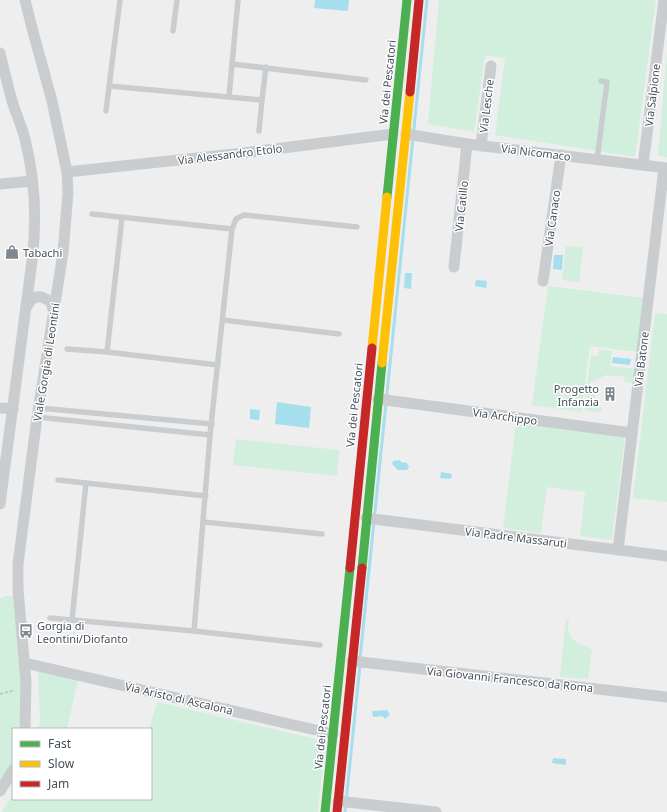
<svg xmlns="http://www.w3.org/2000/svg" width="667" height="812" font-family="'Noto Sans',sans-serif">
	<style>
		.green { fill: #d1efdc }
		.water { fill: #a5dfed }
		.lines { fill: none; stroke-linecap: round; stroke-linejoin: round }
		.stream { stroke: #a5dfed; stroke-width: 3 }
		.path { stroke: #b7c4bf; stroke-width: 1.5; stroke-dasharray: 3 2; stroke-linecap: butt }
		.lane { stroke: #cacdcf; stroke-width: 5.5 }
		.street { stroke: #cacdcf; stroke-width: 11 }
		.fast { stroke: #4caf50; stroke-width: 9 }
		.slow { stroke: #ffc107; stroke-width: 9 }
		.jam { stroke: #c62828; stroke-width: 9 }
		.labels { text-anchor: middle; dominant-baseline: central; stroke-width: 3; stroke-linejoin: round; paint-order: stroke }
		.street-label { font-size: 11px; fill: #45505b; stroke: #fff }
		.poi-label { font-size: 11px; fill: #45505b; stroke: #fff; text-anchor: start }
	</style>
	<rect width="100%" height="100%" fill="#efeeee"/>
	<g class="green">
		<path d="M439 0H656L635 157 495 135 505 59 485 55 474 132 428 124Z"/>
		<path d="M667 52V157L658 156Z"/>
		<path d="M566 246 583 247 579 282 562 280Z"/>
		<path d="M548 286 644 298 637 352 590 346 581 412 532 405Z"/>
		<path d="M655 313 667 314V502L633 498Z"/>
		<path d="M599 349 612 351 610 366 635 369 633 383 624 382 625 377 606 375 589 383 602 410 596 413 587 411 584 408 591 355 598 356Z"/>
		<path d="M516 423 625 436 612 540 580 536 585 492 547 487 541 533 503 528Z"/>
		<path d="M236 439 339 450 337 476 233 465Z"/>
		<path d="M4 596H11L14 598 22 670V729H13V762L0 787V599Z"/>
		<path d="M566 619H569L568 630 572 639 592 650 588 679 560 677Z"/>
		<path d="M38 671 78 680 67 729H38L40 721Z"/>
		<path d="M157 702 325 741 318 812H1L13 795V799H151V729H149Z"/>
	</g>
	<g class="water">
		<path d="M315 0H349L348 11 314 8Z"/>
		<path d="M554 255H563L562 270 553 269Z"/>
		<path d="M405 273H412L411 289 404 288Z"/>
		<path d="M476 280 487 281 486 288 475 286Z"/>
		<path d="M613 357 631 359 630 365 612 363Z"/>
		<path d="M277 402 311 407 309 428 275 424Z"/>
		<path d="M250 409 260 410 259 420 250 419Z"/>
		<path d="M400 460 401 462 407 463 409 467 407 470H398L392 464 393 461Z"/>
		<path d="M441 472 452 474 451 479 440 478Z"/>
		<path d="M387 710 390 715 385 719 382 716 373 717 372 711Z"/>
		<path d="M553 758 566 759V765L552 763Z"/>
	</g>
	<g class="lines">
		<g class="stream">
			<path d="M360 659 427 0"/>
			<path d="M345 812 360 665"/>
		</g>
		<path class="path" d="M0 694 15 690"/>
		<g class="lane">
			<path d="M173 31 177 0"/>
			<path d="M232 64 366 80"/>
			<path d="M109 86 229 97 238 0"/>
			<path d="M229 97 262 100 266 67"/>
			<path d="M106 111 120 0"/>
			<path d="M259 131 262 100"/>
			<path d="M597 160 607 82 601 81"/>
			<path d="M92 214 232 229 236 219 244 215 357 227"/>
			<path d="M223 320 339 334"/>
			<path d="M67 349 107 352 218 365"/>
			<path d="M107 352 122 218"/>
			<path d="M39 408 212 424"/>
			<path d="M37 417 210 435"/>
			<path d="M58 480 206 496"/>
			<path d="M204 522 322 534"/>
			<path d="M50 618 194 631 320 645"/>
			<path d="M72 620 86 483"/>
			<path d="M194 631 210 435 232 229"/>
		</g>
		<g class="street">
			<path d="M25 0 32 28 52 101 67 172 68 193 63 253 37 417 18 564V589L26 682 25 729"/>
			<path d="M0 53C4 70 8 87 13 104 17 116 22 127 25 139 35 179 37 220 32 261L0 504"/>
			<path d="M406 134 467 144 667 168"/>
			<path d="M481 146 491 66"/>
			<path d="M643 165 664 0"/>
			<path d="M67 172 243 153 393 134"/>
			<path d="M0 184 32 181"/>
			<path d="M454 267 467 144"/>
			<path d="M543 281 561 155"/>
			<path d="M26 308C30 300 34 296 42 297L51 302 54 313"/>
			<path d="M378 399 632 433"/>
			<path d="M0 408 13 409"/>
			<path d="M366 518 667 556"/>
			<path d="M618 550 664 168"/>
			<path d="M352 661 667 697"/>
			<path d="M25 663 333 734"/>
			<path d="M0 791 13 770"/>
			<path d="M338 801 436 812"/>
		</g>
		<g class="fast">
			<path d="M387 197 407 0"/>
			<path d="M362 568 382 363"/>
			<path d="M325 812 350 568"/>
		</g>
		<g class="slow">
			<path d="M372 348 387 197"/>
			<path d="M382 363 410 92"/>
		</g>
		<g class="jam">
			<path d="M410 92 419 0"/>
			<path d="M350 568 372 348"/>
			<path d="M337 812 362 568"/>
		</g>
	</g>
	<defs>
		<symbol id="shop-bare" viewBox="-9 -9 18 18"><path d="M-5-2.5h2.3a2.7 3.5 0 0 1 5.4 0H5L5.5 6h-11ZM-1.5-2.5h3a1.5 2.3 0 0 0-3 0Z" fill="#80878e" stroke="#fff" stroke-width="2.5" paint-order="stroke"/></symbol>
		<symbol id="building-bare" viewBox="-9 -9 18 18"><path d="M-4-6H4V6H1V3H-1V6H-4ZM-2.5-4.3h1.7v1.8h-1.7ZM.8-4.3h1.7v1.8H.8ZM-2.5-1h1.7V.8h-1.7ZM.8-1h1.7V.8H.8Z" fill="#80878e" stroke="#fff" stroke-width="2.5" paint-order="stroke"/></symbol>
		<symbol id="bus-bare" viewBox="-9 -9 18 18"><path d="M-5-6H5V4H4V6H2V4H-2V6H-4V4H-5ZM-3.5-4V0h7V-4ZM-3.5 1.2v1.5H-2V1.2ZM2 1.2v1.5H3.5V1.2Z" fill="#80878e" stroke="#fff" stroke-width="2.5" paint-order="stroke"/></symbol>
	</defs>
	<g fill-rule="evenodd">
		<use href="#shop-bare" x="2" y="242" width="20" height="20"/>
		<use href="#building-bare" x="600" y="384" width="20" height="20"/>
		<use href="#bus-bare" x="16" y="621" width="20" height="20"/>
	</g>
	<g class="labels">
		<g class="street-label">
			<text transform="translate(387 82) rotate(-84)">Via dei Pescatori</text>
			<text transform="translate(652 95) rotate(-83)">Via Salpione</text>
			<text transform="translate(486 106) rotate(-83)">Via Lesche</text>
			<text transform="translate(536 152) rotate(7)">Via Nicomaco</text>
			<text transform="translate(230 154) rotate(-7)">Via Alessandro Etolo</text>
			<text transform="translate(461 206) rotate(-84)">Via Catillo</text>
			<text transform="translate(552 218) rotate(-82)">Via Canaco</text>
			<text transform="translate(641 359) rotate(-83)">Via Batone</text>
			<text transform="translate(46 362) rotate(-81)">Viale Gorgia di Leontini</text>
			<text transform="translate(354 405) rotate(-84)">Via dei Pescatori</text>
			<text transform="translate(505 416) rotate(8)">Via Archippo</text>
			<text transform="translate(516 537) rotate(7)">Via Padre Massaruti</text>
			<text transform="translate(510 679) rotate(6)">Via Giovanni Francesco da Roma</text>
			<text transform="translate(179 698) rotate(13)">Via Aristo di Ascalona</text>
			<text transform="translate(322 727) rotate(-84)">Via dei Pescatori</text>
		</g>
		<g class="poi-label">
			<text x="23" y="252">Tabachi</text>
			<text x="599" y="388" text-anchor="end">Progetto<tspan x="599" dy="13">Infanzia</tspan></text>
			<text x="37" y="625">Gorgia di<tspan x="37" dy="13">Leontini/Diofanto</tspan></text>
		</g>
	</g>
	<rect x="12" y="728" width="140" height="72" fill="#ffffff" stroke="#b5b9bd"/>
	<rect x="20" y="741" width="20" height="6" fill="#4caf50" stroke="#b5b9bd"/>
	<text x="48" y="748" font-size="12" fill="#45505b">Fast</text>
	<rect x="20" y="761" width="20" height="6" fill="#ffc107" stroke="#b5b9bd"/>
	<text x="48" y="768" font-size="12" fill="#45505b">Slow</text>
	<rect x="20" y="781" width="20" height="6" fill="#c62828" stroke="#b5b9bd"/>
	<text x="48" y="788" font-size="12" fill="#45505b">Jam</text>
</svg>
